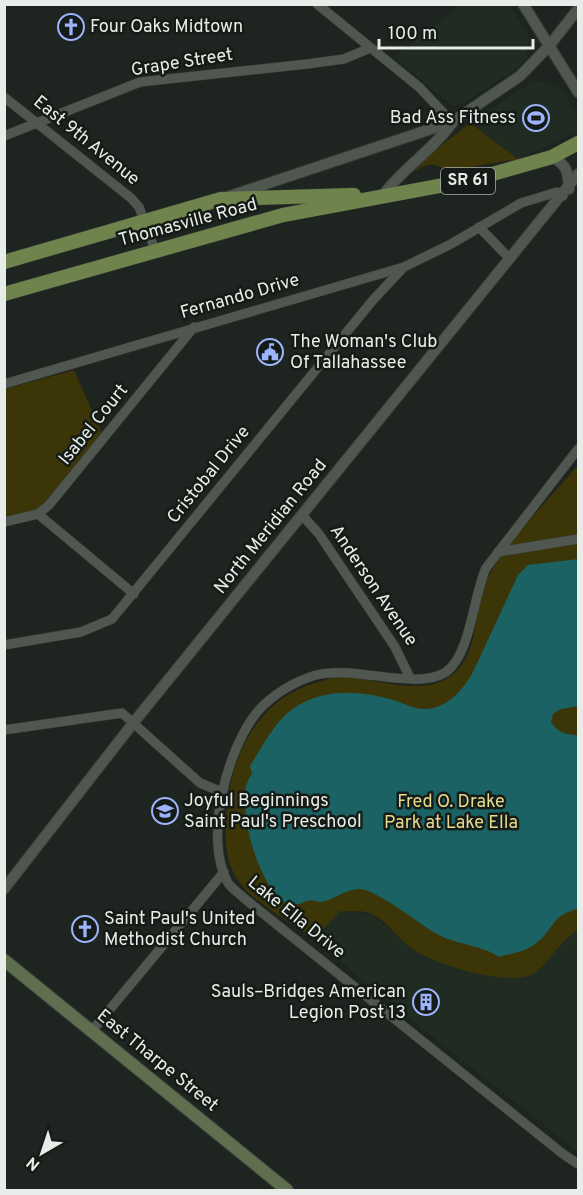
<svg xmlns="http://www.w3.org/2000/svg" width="583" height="1195" font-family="Overpass,sans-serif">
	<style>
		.built { fill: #202c22 }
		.green { fill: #3b3508 }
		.water { fill: #1a6264 }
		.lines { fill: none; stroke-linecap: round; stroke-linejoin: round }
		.minor-casing { stroke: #3a3f3a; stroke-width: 10 }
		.tertiary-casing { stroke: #3a3f3a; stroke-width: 12 }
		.secondary-casing { stroke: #3a3f3a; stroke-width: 14 }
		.primary-casing { stroke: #3a3f3a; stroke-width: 15 }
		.minor { stroke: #4f5750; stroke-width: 9 }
		.tertiary { stroke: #4f5750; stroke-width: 10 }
		.secondary { stroke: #5f6e4e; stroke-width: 12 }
		.primary { stroke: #6f844c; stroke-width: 14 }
		.labels { text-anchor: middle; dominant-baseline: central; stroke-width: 5; stroke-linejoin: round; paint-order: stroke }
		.shield { fill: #151b16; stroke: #a9aeaa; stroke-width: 1.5 }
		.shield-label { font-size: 16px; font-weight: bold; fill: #e9ede9 }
		.poi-label { font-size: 18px; fill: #e9ede9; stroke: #151b16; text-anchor: start }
		.street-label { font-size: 18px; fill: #e9ede9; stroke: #151b16 }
		.park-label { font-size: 18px; fill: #e6db8d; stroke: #151b16 }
	</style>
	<rect width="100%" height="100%" fill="#1e241f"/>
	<g class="built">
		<path d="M462 5H509L528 34 530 44 526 54 529 57 519 67 463 103 453 106 394 57Z"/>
		<path d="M543 81 561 89 578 116V132L518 159 470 123 532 82Z"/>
		<path d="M340 910 372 914 413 950 533 974 568 935 578 930V1152L402 1012 385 995 379 994 314 939Z"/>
	</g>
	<g class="green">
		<path d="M470 123 518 159 448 171C434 162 427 163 413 172L411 169Z"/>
		<path d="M74 370 102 433 50 499 31 513 5 519V389Z"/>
		<path d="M578 465V930C560 940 547 966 533 974 507 987 437 965 414 950 399 941 388 922 372 914 364 910 349 912 340 911L314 939C249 893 216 890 228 799 235 745 265 695 319 682 326 680 334 677 341 677 376 678 422 698 452 675 480 654 473 607 487 579 506 542 551 497 578 465Z"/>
	</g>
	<path class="water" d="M578 559V706L561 709 553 714 551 722C558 733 567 735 578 735V909C550 915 554 931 535 944 525 952 512 953 499 957 482 945 456 945 435 933 418 923 377 890 360 889 345 889 334 900 321 902 316 902 312 899 307 901 301 903 297 906 290 904 260 897 231 796 252 774L250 766C262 747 274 722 294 708 322 689 358 690 390 699 399 701 407 706 416 708 442 714 462 692 473 672L518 575 528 565Z"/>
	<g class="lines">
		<defs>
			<g id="minor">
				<path d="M317 4 419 87 452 122"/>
				<path d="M4 97 131 198 139 207 155 250"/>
				<path d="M4 136 140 82 307 64 344 59 370 48"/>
				<path d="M479 227 510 259"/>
				<path d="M4 384 404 267 451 244 521 203 557 192 563 196"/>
				<path d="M578 449 486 568C473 596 471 654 446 672 417 691 353 665 316 675 295 681 272 695 258 711 227 748 203 839 228 883 232 889 240 894 245 899L563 1154 578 1164"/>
				<path d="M38 514 134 594"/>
				<path d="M302 515 319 534 395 647 410 678"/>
				<path d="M4 522 38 514 49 505 194 327"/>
				<path d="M498 552 578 539"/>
				<path d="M4 645 81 632 112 619 373 300 402 269"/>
				<path d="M4 730 122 713 200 783 222 792"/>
				<path d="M91 1032 224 872"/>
			</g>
			<g id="tertiary">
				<path d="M523 4 578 92"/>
				<path d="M552 157C567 165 568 171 569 189"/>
				<path d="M383 195C404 167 433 150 452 123"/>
				<path d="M230 196 452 122 520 76 549 46 578 9"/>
				<path d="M4 889 134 722 578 174"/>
			</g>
			<path id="secondary" d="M4 960 287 1190"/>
			<g id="primary">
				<path d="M4 262 221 199 354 195"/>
				<path d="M4 294 283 215 471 180 552 157 578 143"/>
			</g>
		</defs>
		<use href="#minor" class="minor-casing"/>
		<use href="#tertiary" class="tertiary-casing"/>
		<use href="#secondary" class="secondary-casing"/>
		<use href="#primary" class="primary-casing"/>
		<use href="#minor" class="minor"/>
		<use href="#tertiary" class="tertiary"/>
		<use href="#secondary" class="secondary"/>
		<use href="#primary" class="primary"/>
	</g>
	<defs>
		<symbol id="church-ring" viewBox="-11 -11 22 22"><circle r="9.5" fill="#151b16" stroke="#9db4fd" stroke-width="1.5"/><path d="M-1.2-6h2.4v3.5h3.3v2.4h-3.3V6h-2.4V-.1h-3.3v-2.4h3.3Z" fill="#9db4fd"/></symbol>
		<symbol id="stadium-ring" viewBox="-11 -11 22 22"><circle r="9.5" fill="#151b16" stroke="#9db4fd" stroke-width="1.5"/><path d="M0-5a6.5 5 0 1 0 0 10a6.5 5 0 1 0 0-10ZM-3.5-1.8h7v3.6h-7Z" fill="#9db4fd"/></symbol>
		<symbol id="civic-ring" viewBox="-11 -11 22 22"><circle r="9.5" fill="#151b16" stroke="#9db4fd" stroke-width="1.5"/><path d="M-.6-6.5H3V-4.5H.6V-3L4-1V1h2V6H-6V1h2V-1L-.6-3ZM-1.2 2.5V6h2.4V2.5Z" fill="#9db4fd"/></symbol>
		<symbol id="school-ring" viewBox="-11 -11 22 22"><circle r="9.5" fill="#151b16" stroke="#9db4fd" stroke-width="1.5"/><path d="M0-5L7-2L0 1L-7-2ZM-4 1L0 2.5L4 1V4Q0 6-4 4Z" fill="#9db4fd"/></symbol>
		<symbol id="building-ring" viewBox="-11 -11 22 22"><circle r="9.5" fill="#151b16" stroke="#9db4fd" stroke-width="1.5"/><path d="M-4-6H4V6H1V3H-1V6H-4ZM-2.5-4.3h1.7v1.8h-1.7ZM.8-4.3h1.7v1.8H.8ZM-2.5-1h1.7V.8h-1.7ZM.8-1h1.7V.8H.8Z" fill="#9db4fd"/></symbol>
	</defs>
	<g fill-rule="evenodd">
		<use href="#church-ring" x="56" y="12" width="30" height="30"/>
		<use href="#stadium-ring" x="521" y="103" width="30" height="30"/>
		<use href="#civic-ring" x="255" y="337" width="30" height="30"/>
		<use href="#school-ring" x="150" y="796" width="30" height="30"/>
		<use href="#church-ring" x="70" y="914" width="30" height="30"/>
		<use href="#building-ring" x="411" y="987" width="30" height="30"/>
	</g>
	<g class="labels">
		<rect class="shield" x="441" y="168" width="54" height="26" rx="4.5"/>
		<g class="shield-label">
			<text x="468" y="181">SR 61</text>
		</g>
		<g class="poi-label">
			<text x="90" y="27">Four Oaks Midtown</text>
			<text x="516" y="118" text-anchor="end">Bad Ass Fitness</text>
			<text x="290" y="342">The Woman's Club<tspan x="290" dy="21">Of Tallahassee</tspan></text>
			<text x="184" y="801">Joyful Beginnings<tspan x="184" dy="21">Saint Paul's Preschool</tspan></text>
			<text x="104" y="919">Saint Paul's United<tspan x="104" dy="21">Methodist Church</tspan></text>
			<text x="406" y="992" text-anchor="end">Sauls–Bridges American<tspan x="406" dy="21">Legion Post 13</tspan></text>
		</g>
		<g class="street-label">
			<text transform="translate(182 63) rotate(-9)">Grape Street</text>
			<text transform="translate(86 141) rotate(39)">East 9th Avenue</text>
			<text transform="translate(188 223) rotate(-15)">Thomasville Road</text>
			<text transform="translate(240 297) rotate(-16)">Fernando Drive</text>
			<text transform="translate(94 425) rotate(-51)">Isabel Court</text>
			<text transform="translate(209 475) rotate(-51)">Cristobal Drive</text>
			<text transform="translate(271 527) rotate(-51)">North Meridian Road</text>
			<text transform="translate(373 586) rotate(56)">Anderson Avenue</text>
			<text transform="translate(296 918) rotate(39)">Lake Ella Drive</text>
			<text transform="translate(157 1061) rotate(39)">East Tharpe Street</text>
		</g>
		<g class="park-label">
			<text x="451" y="802">Fred O. Drake<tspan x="451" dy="21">Park at Lake Ella</tspan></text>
		</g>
	</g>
	<rect width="583" height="1195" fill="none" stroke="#e9ede9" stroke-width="12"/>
	<g transform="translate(42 1153) rotate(219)" stroke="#151b16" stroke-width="4.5" paint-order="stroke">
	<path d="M0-4.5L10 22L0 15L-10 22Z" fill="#e9ede9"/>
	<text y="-9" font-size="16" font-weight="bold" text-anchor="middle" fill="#e9ede9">N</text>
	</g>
	<path d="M379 39v9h154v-9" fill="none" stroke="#e9ede9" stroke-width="3"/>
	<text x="388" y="39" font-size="18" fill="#e9ede9" stroke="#151b16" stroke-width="4.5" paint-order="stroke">100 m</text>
</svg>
